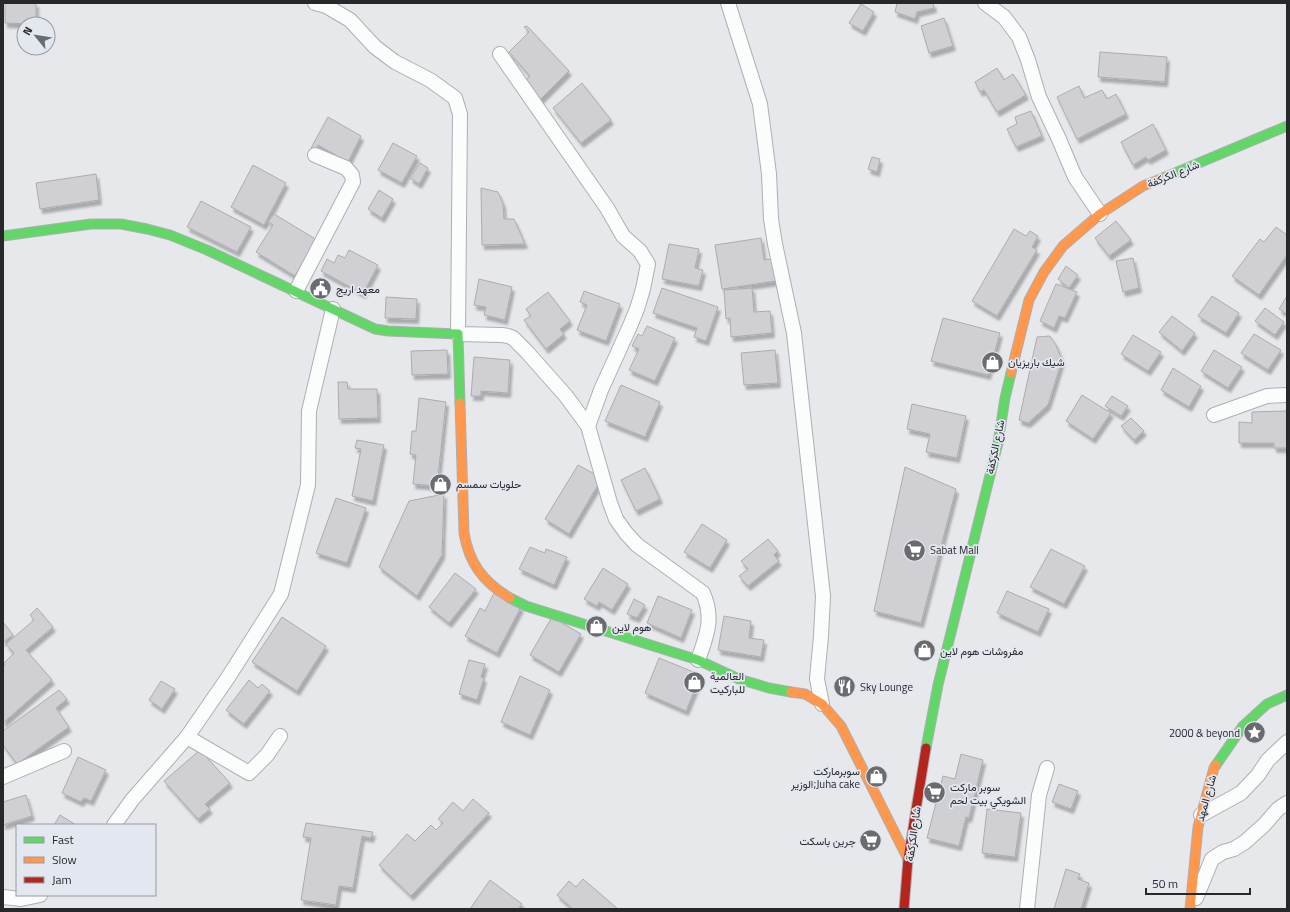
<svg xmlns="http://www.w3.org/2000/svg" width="1290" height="912" font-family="'Titillium Web',Vazirmatn,sans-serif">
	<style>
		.building { fill: #d0d0d4; stroke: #acacae; filter: url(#shadow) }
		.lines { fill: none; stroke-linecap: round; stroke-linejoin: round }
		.street-casing { stroke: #adafb2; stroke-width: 16 }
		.fast-casing { stroke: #adafb2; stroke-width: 11 }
		.slow-casing { stroke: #adafb2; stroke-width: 11 }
		.jam-casing { stroke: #adafb2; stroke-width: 11 }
		.street { stroke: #fbfcfc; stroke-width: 14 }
		.fast { stroke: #63d668; stroke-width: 9 }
		.slow { stroke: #ff974d; stroke-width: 9 }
		.jam { stroke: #b3261e; stroke-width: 9 }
		.labels { text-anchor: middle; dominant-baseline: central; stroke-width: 3.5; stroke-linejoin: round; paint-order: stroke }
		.street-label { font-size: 11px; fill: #27282c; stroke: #e2e7f0 }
		.poi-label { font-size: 11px; fill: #27282c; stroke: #e2e7f0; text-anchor: start }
	</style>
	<defs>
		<filter id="shadow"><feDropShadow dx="2.5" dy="4.5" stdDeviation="1" flood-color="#0004"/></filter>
	</defs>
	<rect width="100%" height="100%" fill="#e6e8ec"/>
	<g class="building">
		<path d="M5 3H36V24L5 23Z"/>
		<path d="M897 3H933L934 8 917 12 915 19 895 12Z"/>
		<path d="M861 4 874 12 863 31 849 23Z"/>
		<path d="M944 18 953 46 929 53 921 26Z"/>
		<path d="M527 26 569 71 539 101 522 84 530 76 509 52 529 32 524 27Z"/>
		<path d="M1100 52 1167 57 1165 82 1098 77Z"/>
		<path d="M997 68 1004 80 1013 74 1026 95 997 112 984 90 980 92 975 82Z"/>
		<path d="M582 83 611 120 581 143 553 108Z"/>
		<path d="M1079 86 1084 98 1102 90 1107 99 1116 94 1126 114 1077 139 1057 97Z"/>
		<path d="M1031 111 1042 136 1016 147 1007 129 1017 124 1015 117Z"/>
		<path d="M328 117 361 136 348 162 318 145 315 151 311 148Z"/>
		<path d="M1153 124 1166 150 1148 160 1146 157 1133 165 1121 142Z"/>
		<path d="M393 143 417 156 402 183 378 170Z"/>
		<path d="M872 157 880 159 877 172 868 169Z"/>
		<path d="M420 163 428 168 419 184 410 178Z"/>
		<path d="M253 165 286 183 264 225 231 207Z"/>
		<path d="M96 174 99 200 40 209 36 183Z"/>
		<path d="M481 188 498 192 503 204 504 219H514L525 244 482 245Z"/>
		<path d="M379 190 393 199 382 218 368 209Z"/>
		<path d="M201 201 251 227 237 252 187 227Z"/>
		<path d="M274 214 317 240 295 276 256 252 273 225 268 222Z"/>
		<path d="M1116 221 1131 240 1109 256 1095 238Z"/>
		<path d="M1276 227 1287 235V255L1259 295 1232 276 1260 239 1264 242Z"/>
		<path d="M1014 229 1026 236 1030 231 1038 236 1032 247 1037 250 997 316 972 301Z"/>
		<path d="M761 238 764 260 772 259 776 281 722 289 715 245Z"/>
		<path d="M669 244 699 249 695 268 703 270 699 286 662 279Z"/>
		<path d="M349 250 378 265 363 294 321 271 327 259 334 263 338 255 345 258Z"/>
		<path d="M1133 258 1139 288 1123 292 1116 261Z"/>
		<path d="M1066 266 1078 275 1069 288 1058 279Z"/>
		<path d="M479 279 512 287 505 320 484 315 486 307 474 305Z"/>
		<path d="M1056 284 1077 292 1065 318 1059 316 1054 328 1040 321Z"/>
		<path d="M662 288 718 307 706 341 694 337 697 328 653 313Z"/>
		<path d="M752 288 754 312 770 311 772 333 731 337 730 318 726 319 724 290Z"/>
		<path d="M584 291 620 304 606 341 577 330 587 305 580 302Z"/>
		<path d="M548 292 570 321 560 329 564 334 546 349 524 320 531 316 526 309Z"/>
		<path d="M1212 296 1239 313 1226 333 1198 316Z"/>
		<path d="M1287 296V314L1279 309Z"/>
		<path d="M386 297 417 299 416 319 385 318Z"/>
		<path d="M1265 308 1284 322 1275 335 1255 321Z"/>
		<path d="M1172 316 1195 333 1182 351 1159 332Z"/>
		<path d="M943 318 1000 333 988 375 931 361Z"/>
		<path d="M647 326 675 338 655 381 629 370 639 349 632 346 638 334 642 336Z"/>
		<path d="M1254 334 1281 350 1268 370 1241 353Z"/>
		<path d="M1133 335 1161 352 1148 371 1121 354Z"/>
		<path d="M1050 336 1056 345 1062 360 1048 405 1028 423 1019 420 1037 337Z"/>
		<path d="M447 350 448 374 412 375 411 351Z"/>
		<path d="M775 350 778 383 744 385 741 353Z"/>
		<path d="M1214 350 1242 367 1228 388 1201 371Z"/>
		<path d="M474 357 510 360 508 393 481 391V396H471Z"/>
		<path d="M1173 368 1201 386 1189 407 1161 390Z"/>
		<path d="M338 382H347L348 389H377L378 418 339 419Z"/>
		<path d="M621 385 660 402 645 437 605 421Z"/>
		<path d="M1082 395 1111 413 1093 439 1066 421Z"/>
		<path d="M1112 396 1128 406 1121 416 1105 406Z"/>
		<path d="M419 398 446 402 437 486 413 484 416 455 410 454 412 431H416Z"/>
		<path d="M912 404 966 416 957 458 926 452 930 434 907 429Z"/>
		<path d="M1287 411V448H1274V443H1239V422L1252 423V412Z"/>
		<path d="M1131 418 1144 431 1134 440 1121 426Z"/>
		<path d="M357 440 384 445 373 501 352 496 361 449 355 448Z"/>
		<path d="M578 465 602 478 569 534 545 519Z"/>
		<path d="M905 467 956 489 921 623 874 611Z"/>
		<path d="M645 468 660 499 636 511 621 480Z"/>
		<path d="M444 494 442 555 417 596 379 567 409 501Z"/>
		<path d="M336 498 366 508 347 563 316 553Z"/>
		<path d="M702 524 727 540 710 568 684 552Z"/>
		<path d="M768 539 778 551 774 555 779 561 748 586 739 576 748 569 741 561Z"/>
		<path d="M530 547 545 553 546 549 567 557 554 585 519 569Z"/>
		<path d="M1051 549 1085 566 1064 604 1030 587Z"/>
		<path d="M603 568 628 584 612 610 599 602 597 606 584 599Z"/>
		<path d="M455 573 476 589 449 623 429 607Z"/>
		<path d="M1007 591 1049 609 1038 632 997 613Z"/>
		<path d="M494 593 521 607 497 653 465 636 480 608 485 611Z"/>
		<path d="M658 596 692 610 681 638 647 623Z"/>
		<path d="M634 599 645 605 637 618 627 614Z"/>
		<path d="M37 608 53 627 26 650 52 680 3 723V667L5 665 4 663 14 653 6 644 34 620 30 615Z"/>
		<path d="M724 616 751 621 749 638 764 640 761 657 718 650Z"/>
		<path d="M282 617 326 646 297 691 252 662Z"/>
		<path d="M552 617 581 634 559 672 530 655Z"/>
		<path d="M3 622 13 635 3 642Z"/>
		<path d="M659 658 701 675 686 711 645 693Z"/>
		<path d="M469 660 485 664 481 677 484 678 477 700 459 694Z"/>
		<path d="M520 676 550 690 530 735 501 722Z"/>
		<path d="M249 680 258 688 262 684 270 691 244 724 226 710Z"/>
		<path d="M161 681 175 689 162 709 149 700Z"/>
		<path d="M59 690 67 699 56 708 69 727 17 764 3 745V731Z"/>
		<path d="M200 750 230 783 205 804 210 809 198 819 164 781Z"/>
		<path d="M961 754 983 760 969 818 966 817 959 846 927 838 943 776 955 779Z"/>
		<path d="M78 757 106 770 91 801 84 798 81 802 62 793Z"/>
		<path d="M1059 784 1078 791 1071 809 1052 802Z"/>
		<path d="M26 795 32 816 3 825V802Z"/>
		<path d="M473 799 489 813 411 896 379 865 407 834 415 841 431 825 436 830 443 823 438 819 453 802 463 811Z"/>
		<path d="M987 809 1021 813 1015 857 982 853Z"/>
		<path d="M60 815 76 825H54Z"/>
		<path d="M306 823 373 832 371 838 362 836 353 888 339 886 336 905 301 900 311 838 303 837Z"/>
		<path d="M1066 869 1080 874 1078 879 1089 883 1081 909H1054Z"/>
		<path d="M583 879 618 909H573L557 895 569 881 576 887Z"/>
		<path d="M490 880 522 904 518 909H470Z"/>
	</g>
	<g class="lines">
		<defs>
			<g id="street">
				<path d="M315 3 326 6 350 20 375 47 395 62 430 80 455 98 460 114 458 334 502 335 508 336 513 338 527 352 566 396 588 426 610 503 616 519 626 533 637 545 703 593C714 618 707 635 698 660"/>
				<path d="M728 3 760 104 769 174 771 219 775 244 794 333 823 596 821 636 817 679 822 704"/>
				<path d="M985 3 1004 17 1019 37 1028 60 1039 97 1058 137 1075 177 1100 214"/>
				<path d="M500 54 607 208 623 236 640 251 648 264 643 289 637 309 630 326 601 390 588 426"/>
				<path d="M296 291 353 182 352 175 346 168 315 155"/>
				<path d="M1214 415 1267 396 1287 395"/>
				<path d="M187 737 249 773 267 755 280 736"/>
				<path d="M3 777 64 751"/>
				<path d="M1201 815 1241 793 1258 775 1268 760 1287 742"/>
				<path d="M114 825 132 800 187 737 229 676 281 594 308 485 309 411 333 309"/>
				<path d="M3 897 21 899 40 895"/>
				<path d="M1196 898 1212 859 1223 852 1234 849 1245 842 1264 825 1278 809 1287 803"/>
				<path d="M1027 909 1039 795 1047 768"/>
			</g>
			<g id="fast">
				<path d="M1163 178 1287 126"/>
				<path d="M3 236 91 224H121L147 229 170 235 207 250 375 329 388 331 458 334 460 403"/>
				<path d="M510 598 526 606 698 660 739 679 769 688 791 692"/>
				<path d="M926 748 938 685 998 443 1005 398 1011 373"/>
				<path d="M1216 765 1243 726 1267 704 1287 695"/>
			</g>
			<g id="slow">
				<path d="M1011 373 1029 300 1044 272 1063 246 1100 214 1143 186 1163 178"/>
				<path d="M460 403 464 533C469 563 483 582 510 598"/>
				<path d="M791 692 805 694 822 704 841 726 908 859"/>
				<path d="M1190 909 1198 827 1214 768 1216 765"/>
			</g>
			<path id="jam" d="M904 909 908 859 926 748"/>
		</defs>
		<use href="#street" class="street-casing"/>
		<use href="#fast" class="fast-casing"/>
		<use href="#slow" class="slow-casing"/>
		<use href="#jam" class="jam-casing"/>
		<use href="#street" class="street"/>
		<use href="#fast" class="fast"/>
		<use href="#slow" class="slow"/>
		<use href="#jam" class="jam"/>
	</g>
	<defs>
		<symbol id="civic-disc" viewBox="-11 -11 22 22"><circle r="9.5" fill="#6a6b6f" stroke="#e2e7f0"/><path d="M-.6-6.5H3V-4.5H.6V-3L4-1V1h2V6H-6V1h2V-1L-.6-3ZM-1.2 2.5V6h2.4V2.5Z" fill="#fff"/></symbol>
		<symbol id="shop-disc" viewBox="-11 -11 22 22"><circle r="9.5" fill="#6a6b6f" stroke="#e2e7f0"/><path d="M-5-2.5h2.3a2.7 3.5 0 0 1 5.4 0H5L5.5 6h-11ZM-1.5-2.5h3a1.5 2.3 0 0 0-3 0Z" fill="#fff"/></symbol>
		<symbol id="supermarket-disc" viewBox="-11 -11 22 22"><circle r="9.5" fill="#6a6b6f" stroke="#e2e7f0"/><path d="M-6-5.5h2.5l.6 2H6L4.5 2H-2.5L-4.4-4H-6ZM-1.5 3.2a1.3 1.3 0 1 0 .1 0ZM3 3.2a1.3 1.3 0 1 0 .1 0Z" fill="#fff"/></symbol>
		<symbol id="restaurant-disc" viewBox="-11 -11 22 22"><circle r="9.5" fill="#6a6b6f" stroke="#e2e7f0"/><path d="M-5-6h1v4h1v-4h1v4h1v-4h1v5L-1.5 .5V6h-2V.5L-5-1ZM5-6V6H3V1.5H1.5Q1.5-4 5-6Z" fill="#fff"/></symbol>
		<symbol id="sight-disc" viewBox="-11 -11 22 22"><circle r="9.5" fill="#6a6b6f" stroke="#e2e7f0"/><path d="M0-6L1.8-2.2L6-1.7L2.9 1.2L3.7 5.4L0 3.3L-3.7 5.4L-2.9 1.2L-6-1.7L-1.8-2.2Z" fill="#fff"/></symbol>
	</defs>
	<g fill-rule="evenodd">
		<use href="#civic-disc" x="308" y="276" width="25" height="25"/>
		<use href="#shop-disc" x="980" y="350" width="25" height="25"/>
		<use href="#shop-disc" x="428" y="472" width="25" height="25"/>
		<use href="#supermarket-disc" x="902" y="538" width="25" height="25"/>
		<use href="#shop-disc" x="584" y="614" width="25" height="25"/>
		<use href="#shop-disc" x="912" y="638" width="25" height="25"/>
		<use href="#shop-disc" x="682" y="670" width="25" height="25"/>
		<use href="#restaurant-disc" x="832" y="674" width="25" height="25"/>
		<use href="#sight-disc" x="1242" y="720" width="25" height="25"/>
		<use href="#shop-disc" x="864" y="764" width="25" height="25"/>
		<use href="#supermarket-disc" x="922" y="780" width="25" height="25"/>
		<use href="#supermarket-disc" x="858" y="828" width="25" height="25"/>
	</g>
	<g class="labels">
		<g class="street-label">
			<text transform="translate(1173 174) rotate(-22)">شارع الكركفة</text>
			<text transform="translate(995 447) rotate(-78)">شارع الكركفة</text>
			<text transform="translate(1206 798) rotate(-74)">شارع المهد</text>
			<text transform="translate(913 834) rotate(-82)">شارع الكركفة</text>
		</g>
		<g class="poi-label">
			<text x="336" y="289">معهد اريج</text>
			<text x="1008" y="362">شيك باريزيان</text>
			<text x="456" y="484">حلويات سمسم</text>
			<text x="930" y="550">Sabat Mall</text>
			<text x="612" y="627">هوم لاين</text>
			<text x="940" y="651">مفروشات هوم لاين</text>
			<text x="710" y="676">العالمية<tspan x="710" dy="13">للباركيت</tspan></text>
			<text x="860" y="687">Sky Lounge</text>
			<text x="1240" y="733" text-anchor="end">2000 &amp; beyond</text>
			<text x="860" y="771" text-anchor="end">سوبرماركت<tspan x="860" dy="13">الوزير;Juha cake</tspan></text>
			<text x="950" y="787">سوبر ماركت<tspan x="950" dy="13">الشويكي بيت لحم</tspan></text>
			<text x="856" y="841" text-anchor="end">جرين باسكت</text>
		</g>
	</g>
	<rect width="1290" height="912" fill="none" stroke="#27282c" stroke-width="8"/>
	<rect x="16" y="824" width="140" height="72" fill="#e2e7f0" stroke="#979ba2"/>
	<rect x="24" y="837" width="20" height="6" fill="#63d668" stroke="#979ba2"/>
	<text x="52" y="844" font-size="12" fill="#27282c">Fast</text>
	<rect x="24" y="857" width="20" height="6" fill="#ff974d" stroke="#979ba2"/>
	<text x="52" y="864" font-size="12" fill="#27282c">Slow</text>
	<rect x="24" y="877" width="20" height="6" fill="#b3261e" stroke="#979ba2"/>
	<text x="52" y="884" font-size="12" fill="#27282c">Jam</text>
	<g transform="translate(36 36) rotate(300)"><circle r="19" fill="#e2e7f0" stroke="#979ba2"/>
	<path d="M0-3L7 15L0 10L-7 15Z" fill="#6a6b6f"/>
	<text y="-6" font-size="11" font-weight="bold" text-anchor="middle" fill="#27282c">N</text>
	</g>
	<path d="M1146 888v6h104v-6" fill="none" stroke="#27282c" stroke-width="2"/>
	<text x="1152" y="888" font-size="12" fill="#27282c" stroke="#e2e7f0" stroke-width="3" paint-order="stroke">50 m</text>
</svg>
